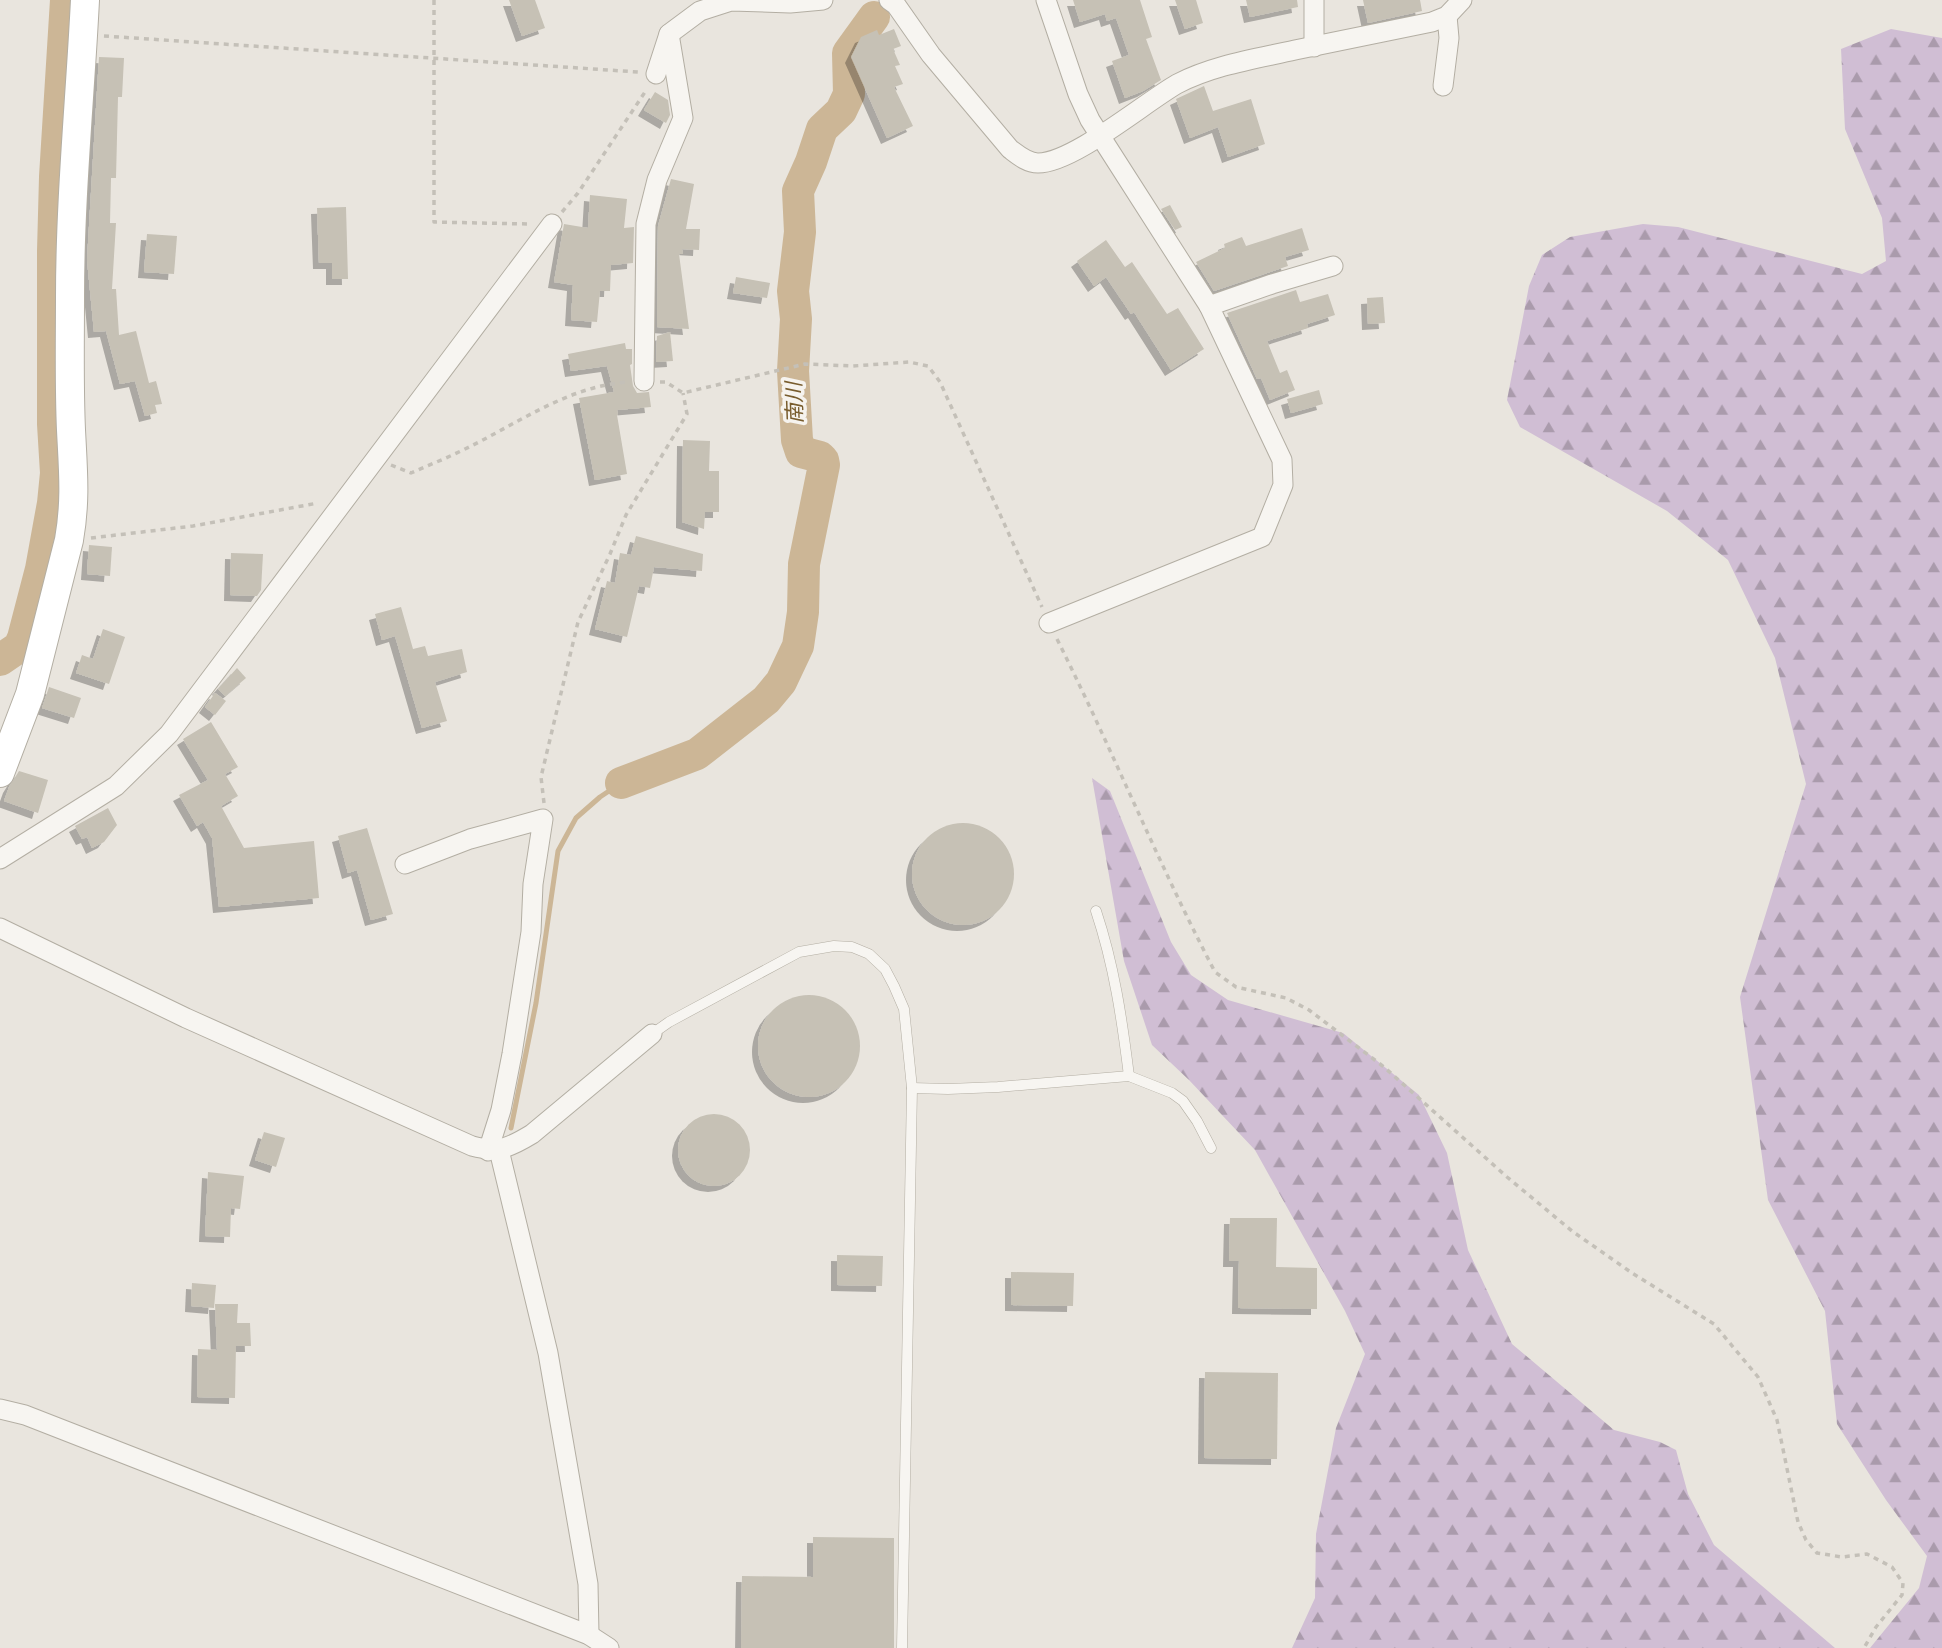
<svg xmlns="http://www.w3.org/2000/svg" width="1942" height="1648" font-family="Overpass,'Noto Sans JP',sans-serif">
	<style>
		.forest { fill: url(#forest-firs) }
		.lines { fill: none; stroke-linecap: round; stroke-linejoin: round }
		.stream { stroke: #ccb696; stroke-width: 5 }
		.river { stroke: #ccb696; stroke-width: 32 }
		.building { fill: #c6c1b5; filter: url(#shadow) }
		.lane-casing { stroke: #b3aea3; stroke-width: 11 }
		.street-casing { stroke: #b3aea3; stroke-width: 21 }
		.secondary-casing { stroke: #b3aea3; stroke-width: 30 }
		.path { stroke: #c4c0b8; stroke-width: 3.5; stroke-dasharray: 5 5; stroke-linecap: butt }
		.lane { stroke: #f7f5f1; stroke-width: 10 }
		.street { stroke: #f7f5f1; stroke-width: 19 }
		.secondary { stroke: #fff; stroke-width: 28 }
		.labels { text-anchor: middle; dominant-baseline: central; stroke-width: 7; stroke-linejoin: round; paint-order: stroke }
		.water-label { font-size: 21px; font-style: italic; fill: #785c2d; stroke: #f6f3ee }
	</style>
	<defs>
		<pattern id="forest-firs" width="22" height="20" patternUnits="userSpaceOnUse" patternTransform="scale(1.75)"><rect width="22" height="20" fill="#d0bed4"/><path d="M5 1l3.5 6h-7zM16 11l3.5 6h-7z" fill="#aa9bac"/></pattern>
		<filter id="shadow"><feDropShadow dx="-6" dy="6" stdDeviation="0" flood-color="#0004"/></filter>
	</defs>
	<rect width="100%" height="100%" fill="#e9e5de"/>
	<g class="forest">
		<path d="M1891 29 1942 38V1648H1870L1919 1588 1927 1556 1886 1500 1837 1424 1825 1311 1768 1200 1740 997 1806 784 1775 658 1728 560 1667 511 1520 427 1507 400 1529 286 1542 255 1570 237 1643 224 1678 227 1862 274 1886 261 1882 218 1845 129 1841 49Z"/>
		<path d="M1092 778 1110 791 1171 942 1191 975 1228 1000 1343 1033 1419 1095 1447 1153 1468 1250 1512 1344 1614 1430 1660 1442 1676 1450 1688 1494 1714 1545 1835 1648H1292L1315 1598 1316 1534 1336 1428 1365 1354 1345 1311 1255 1150 1189 1080 1152 1045 1124 961Z"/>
	</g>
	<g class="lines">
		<path class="stream" d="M511 1128 536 1003 558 851 576 818 600 797 621 783"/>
		<g class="river">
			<path d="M0 660 19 647 23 638 41 569 53 503 56 473 53 424V251L55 177 66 0"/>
			<path d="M621 783 697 754 766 700 781 682 798 646 803 612 804 564 824 465 823 460 820 457 801 452 797 440 793 371 796 319 793 291 800 232 798 191 811 162 822 129 841 111 849 94 848 53 874 17"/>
		</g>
	</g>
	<g class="building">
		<path d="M509 0H535L545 28 522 36Z"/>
		<path d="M1073 0H1140L1152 37 1146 39 1161 80 1143 91 1125 98 1112 61 1129 55 1116 18 1107 21 1105 14 1080 22Z"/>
		<path d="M1175 0H1196L1203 23 1185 29Z"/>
		<path d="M1246 0H1297L1298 7 1250 17Z"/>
		<path d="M1363 0H1420L1422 11 1368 23Z"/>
		<path d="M894 29 901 46 893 49 900 65 895 66 903 84 894 87 913 126 887 138 851 57 861 37 877 30 879 35Z"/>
		<path d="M99 57 124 58 122 97H118L116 178H111L110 223H116L112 289H116L119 335 136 331 149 383 156 381 162 404 155 405 157 413 145 416 135 381 120 384 106 331 94 332 87 260Z"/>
		<path d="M1204 86 1213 111 1251 99 1265 144 1228 157 1218 127 1190 138 1176 99Z"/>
		<path d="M655 92 668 100 670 115 666 123 644 110Z"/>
		<path d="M671 179 694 184 686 229H700L699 250 682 249 683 254H679L689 329 657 327 658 226Z"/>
		<path d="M590 195 627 199 624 228 634 227 633 263 611 265 610 291H600L597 322 571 320 573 285 554 282 564 224 588 228Z"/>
		<path d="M1170 205 1182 227 1175 230 1161 209Z"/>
		<path d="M346 207 348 279H332V263H319L317 208Z"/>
		<path d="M1302 228 1309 250 1285 257 1288 266 1214 291 1196 262 1225 248 1224 244 1242 237 1246 246Z"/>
		<path d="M147 234 177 236 174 274 144 272Z"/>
		<path d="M1106 240 1125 267 1132 262 1167 314 1178 308 1204 349 1171 370 1134 312 1131 314 1106 277 1094 286 1077 261Z"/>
		<path d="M736 277 770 283 767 298 733 293Z"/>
		<path d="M1296 290 1300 302 1328 294 1335 315 1307 324 1308 328 1267 341 1280 373 1287 370 1295 390 1270 400 1261 378 1257 379 1227 313Z"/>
		<path d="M1383 297 1385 323 1368 324 1367 298Z"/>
		<path d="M670 332 673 361 656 362 657 336Z"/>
		<path d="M625 343 626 349H632V364L630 365 633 386 637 393 649 392 651 407 617 410 618 415H617L627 474 595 480 579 398 614 392 607 366 571 371 568 354Z"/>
		<path d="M1319 390 1323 404 1291 413 1287 399Z"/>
		<path d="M683 440 710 441 709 471H719V512H705L704 529 682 522Z"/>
		<path d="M636 536 703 554 702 571 654 567 650 588 639 586 627 637 595 629 607 581 615 583 620 553 631 555Z"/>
		<path d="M89 545 112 547 110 576 87 574Z"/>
		<path d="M231 553 263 554 261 590 257 596 230 595Z"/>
		<path d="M401 607 413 649 425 646 428 656 462 649 467 672 435 682 447 721 422 728 395 636 382 640 375 614Z"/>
		<path d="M103 629 125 637 109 684 76 673 82 655 93 659Z"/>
		<path d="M237 668 246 678 225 696 218 689Z"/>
		<path d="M49 687 81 698 74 718 42 708Z"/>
		<path d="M215 693 226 701 215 715 205 707Z"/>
		<path d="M211 722 238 767 225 774 238 796 221 806 244 848 314 841 319 898 219 907 212 838 203 822 197 826 179 795 208 780 183 739Z"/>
		<path d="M19 771 48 780 38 813 4 801 9 787Z"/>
		<path d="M108 808 117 825 104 842 92 848 87 837 82 839 75 826Z"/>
		<circle cx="963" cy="874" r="51"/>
		<path d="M367 828 393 914 371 920 357 870 348 873 338 836Z"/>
		<circle cx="809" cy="1046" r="51"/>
		<circle cx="714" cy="1150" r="36"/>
		<path d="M264 1132 285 1138 276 1167 255 1160Z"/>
		<path d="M208 1172 244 1176 240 1209 231 1208 230 1237 205 1236Z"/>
		<path d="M1230 1218H1277L1276 1267 1317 1268V1309L1238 1308 1239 1261H1229Z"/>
		<path d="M837 1255 883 1256 882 1286 837 1285Z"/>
		<path d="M1011 1272 1074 1273 1073 1306 1011 1305Z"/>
		<path d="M192 1283 216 1285 214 1308 191 1306Z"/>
		<path d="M215 1304H238L237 1323H250L251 1346H236L235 1398 197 1397 198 1349 217 1350Z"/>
		<path d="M1205 1372 1278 1373 1277 1459 1204 1458Z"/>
		<path d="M813 1537 894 1538V1648H741L742 1576 813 1577Z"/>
	</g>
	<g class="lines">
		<defs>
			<g id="lane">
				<path d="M1096 911C1114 965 1122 1019 1129 1076"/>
				<path d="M652 1034 669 1022 799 952 834 946 852 947 869 954 885 969 894 986 904 1009 912 1088 902 1648"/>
				<path d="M912 1088 948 1089 998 1087 1129 1076 1172 1093 1183 1101 1197 1121 1211 1148"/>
			</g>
			<g id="street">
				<path d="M889 0 896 5 931 55 1010 149C1018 155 1027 163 1038 163 1073 163 1144 103 1177 84 1214 65 1255 59 1295 50 1341 41 1386 31 1432 22L1447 16 1462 0"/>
				<path d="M1046 0 1078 94 1090 120 1209 306"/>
				<path d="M1314 47V0"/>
				<path d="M656 74 669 34 700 11 731 1 790 3 823 0"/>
				<path d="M1443 86 1449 38 1447 16"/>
				<path d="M644 381 646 224 657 180 683 118 669 34"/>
				<path d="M1049 623 1262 537 1283 485 1282 460 1209 306 1272 284 1333 266"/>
				<path d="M0 859 116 786 169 734 552 224"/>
				<path d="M405 864 470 839 543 819 533 884 531 932 512 1054 501 1110 488 1151"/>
				<path d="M0 928 186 1018 472 1146C498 1153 509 1148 532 1134L652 1034"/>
				<path d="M499 1150 548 1353 588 1584 589 1635"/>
				<path d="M0 1409 25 1415 589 1635 609 1648"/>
			</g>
			<path id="secondary" d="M0 773 30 694 69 540C76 500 73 470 71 430 69 385 70 341 70 297 70 198 80 99 85 0"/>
		</defs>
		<use href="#lane" class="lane-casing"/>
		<use href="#street" class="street-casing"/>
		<use href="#secondary" class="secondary-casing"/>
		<g class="path">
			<path d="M434 0V222L528 224"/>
			<path d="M104 36 638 72"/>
			<path d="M562 212 578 193 647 89"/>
			<path d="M660 382H666L683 393 805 364 853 366 909 362 928 366 940 382 1042 607"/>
			<path d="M391 465 411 473C429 465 447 458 465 449 517 424 568 386 628 382"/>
			<path d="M91 538 193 526 318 503"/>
			<path d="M1057 639C1112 749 1158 863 1215 972L1236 987 1286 998 1309 1010 1384 1067 1507 1177 1572 1231 1632 1273 1714 1324 1758 1377 1777 1420 1798 1522 1806 1540 1817 1553 1842 1557 1867 1554 1892 1567 1903 1583 1902 1595 1876 1627 1864 1648"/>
			<path d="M544 803 541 777 578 622 610 554 626 515 687 414 683 393"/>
		</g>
		<use href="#lane" class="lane"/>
		<use href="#street" class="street"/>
		<use href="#secondary" class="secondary"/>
	</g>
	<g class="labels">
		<g class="water-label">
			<text transform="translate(796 403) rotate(-92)">南川</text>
		</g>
	</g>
</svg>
